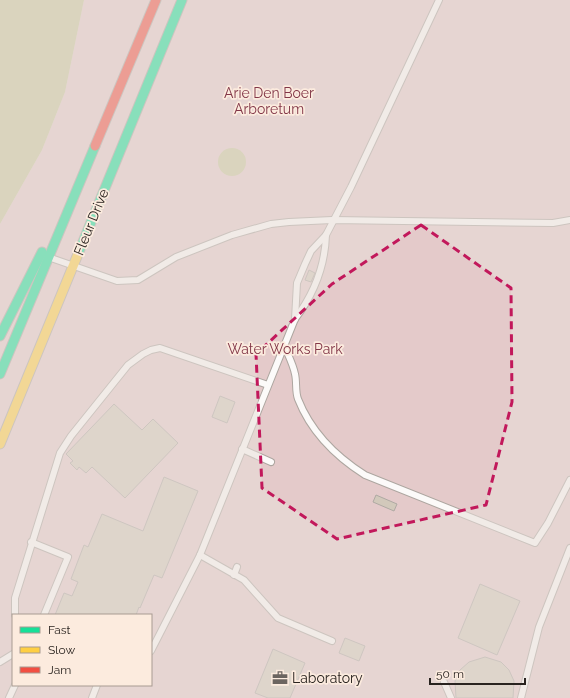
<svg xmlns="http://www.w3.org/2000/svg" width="570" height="698" font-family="Raleway,sans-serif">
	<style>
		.green { fill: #e4caca; fill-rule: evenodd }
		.water { fill: #cac79d }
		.building { fill: #d2c9bb; stroke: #afa9a3 }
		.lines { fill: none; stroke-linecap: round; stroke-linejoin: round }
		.lane-casing { stroke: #ada6a0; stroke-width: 8 }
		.fast-casing { stroke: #ada6a0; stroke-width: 11 }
		.slow-casing { stroke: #ada6a0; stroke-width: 11 }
		.jam-casing { stroke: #ada6a0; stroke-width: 11 }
		.lane { stroke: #fcfaf9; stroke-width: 6 }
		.fast { stroke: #16e098; stroke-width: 9 }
		.slow { stroke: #ffcf43; stroke-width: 9 }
		.jam { stroke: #f24e42; stroke-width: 9 }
		.marked { fill: none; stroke: #c2185b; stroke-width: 3; stroke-dasharray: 8 5; stroke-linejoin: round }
		.labels { text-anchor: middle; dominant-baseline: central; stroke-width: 3.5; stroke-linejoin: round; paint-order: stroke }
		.park-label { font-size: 14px; fill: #823647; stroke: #fcebde }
		.street-label { font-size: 14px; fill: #29231f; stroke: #fcebde }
		.poi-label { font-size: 14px; fill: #29231f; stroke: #fcebde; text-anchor: start }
	</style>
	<rect width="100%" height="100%" fill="#e8dfd8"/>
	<path class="green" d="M84 0H570V698H0V224L42 150 65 92ZM13 615H151V685H13Z"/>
	<g class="water">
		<path d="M0 0H84L65 92 42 150 0 224Z"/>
		<circle cx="232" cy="162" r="14"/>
	</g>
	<g class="building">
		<path d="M309 270 315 273 311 282 305 280Z"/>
		<path d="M220 396 235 402 227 423 212 417Z"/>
		<path d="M114 404 142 430 153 419 178 443 125 498 92 467 86 473 79 467 77 470 70 463 73 461 66 454Z"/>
		<path d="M164 477 198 491 162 578 154 575 140 608 139 607 136 615H55L64 593 72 596 78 582 71 579 84 545 88 547 102 514 143 531Z"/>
		<path d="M376 495 397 504 394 511 373 502Z"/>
		<path d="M480 584 520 601 497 655 458 638Z"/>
		<path d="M345 638 365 646 359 661 339 653Z"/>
		<path d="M273 649 305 663 290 698H268L255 693Z"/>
		<path d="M485 657 501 662 509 670 514 681 513 698H456L455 681 460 670 469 662Z"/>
	</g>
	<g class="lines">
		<defs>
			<g id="lane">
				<path d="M51 258 117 281 138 280 176 257 232 235 271 224 289 222 332 220 553 223 570 220"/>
				<path d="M295 319 297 283 305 264 311 251 326 235 351 187 439 0"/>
				<path d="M284 345C288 355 293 364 295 374 297 382 295 391 298 399 311 432 335 456 365 475L535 543 548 523 570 480"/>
				<path d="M242 449 271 462"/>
				<path d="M31 542 68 557 44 615"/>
				<path d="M200 555 244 580 278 618 332 641"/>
				<path d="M234 575 237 567"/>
				<path d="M15 615V598L60 453 71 436 128 365 143 354 151 350 160 348 268 385"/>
				<path d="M151 651 200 555 295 319C314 294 325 266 326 235"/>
				<path d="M0 662 13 654"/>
				<path d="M444 682 451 698"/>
				<path d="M9 698 15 685"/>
				<path d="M92 698 97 685"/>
				<path d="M521 698 539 627 570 548"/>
			</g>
			<g id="fast">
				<path d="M78 254 182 0"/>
				<path d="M0 336 42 252"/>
				<path d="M0 374 95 146"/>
			</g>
			<path id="slow" d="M0 444 78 254"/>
			<path id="jam" d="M95 146 156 0"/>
		</defs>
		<use href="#lane" class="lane-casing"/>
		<use href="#fast" class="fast-casing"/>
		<use href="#slow" class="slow-casing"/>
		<use href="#jam" class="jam-casing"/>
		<use href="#lane" class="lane"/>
		<use href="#fast" class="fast"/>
		<use href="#slow" class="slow"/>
		<use href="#jam" class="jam"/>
	</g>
	<path d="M0 0H570V698H0ZM421 225 511 288 512 402 486 505 337 539 262 488 256 354 332 284Z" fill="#e8dfd8" fill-opacity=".55" fill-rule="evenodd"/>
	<path class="marked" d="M421 225 511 288 512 402 486 505 337 539 262 488 256 354 332 284Z"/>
	<defs>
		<symbol id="office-bare" viewBox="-9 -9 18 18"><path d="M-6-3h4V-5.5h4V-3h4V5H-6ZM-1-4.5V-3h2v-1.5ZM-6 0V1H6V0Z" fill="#6c6560" stroke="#fcebde" stroke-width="2.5" paint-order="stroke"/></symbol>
	</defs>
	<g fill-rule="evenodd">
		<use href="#office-bare" x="269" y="667" width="22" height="22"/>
	</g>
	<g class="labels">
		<g class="park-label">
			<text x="269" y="93">Arie Den Boer<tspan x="269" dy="16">Arboretum</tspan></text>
			<text x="285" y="349">Water Works Park</text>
		</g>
		<g class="street-label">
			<text transform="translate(91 222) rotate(-68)">Fleur Drive</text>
		</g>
		<g class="poi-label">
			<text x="292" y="678">Laboratory</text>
		</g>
	</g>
	<rect x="12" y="614" width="140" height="72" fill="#fcebde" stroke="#a89b92"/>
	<rect x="20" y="627" width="20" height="6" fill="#16e098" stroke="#a89b92"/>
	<text x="48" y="634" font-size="12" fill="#29231f">Fast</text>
	<rect x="20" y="647" width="20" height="6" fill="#ffcf43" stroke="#a89b92"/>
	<text x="48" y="654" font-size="12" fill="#29231f">Slow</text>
	<rect x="20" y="667" width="20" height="6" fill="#f24e42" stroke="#a89b92"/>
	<text x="48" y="674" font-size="12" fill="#29231f">Jam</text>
	<path d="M430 678v6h95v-6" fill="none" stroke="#29231f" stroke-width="2"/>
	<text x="436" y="678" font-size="12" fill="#29231f" stroke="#fcebde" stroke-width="3" paint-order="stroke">50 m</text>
</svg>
